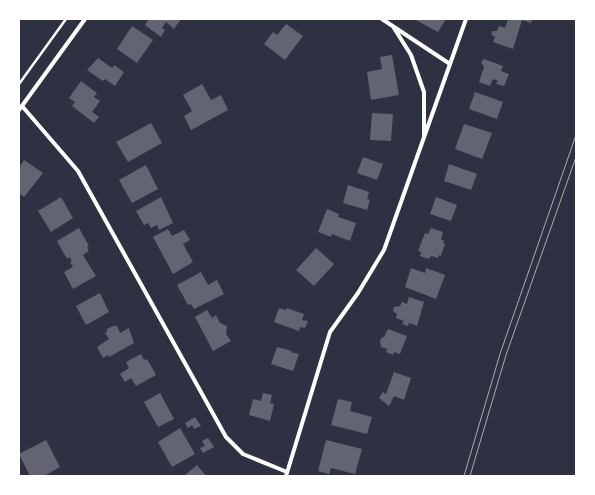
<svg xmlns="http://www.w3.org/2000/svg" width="595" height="495" font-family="Mulish,sans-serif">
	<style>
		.building { fill: #626471 }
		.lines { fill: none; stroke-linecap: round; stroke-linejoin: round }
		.path { stroke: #fff; stroke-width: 2.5 }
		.minor { stroke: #fff; stroke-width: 4 }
		.tram { stroke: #abadb3; stroke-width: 1 }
	</style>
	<rect width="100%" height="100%" fill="#2d3142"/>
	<g class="building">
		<path d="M149 19H181L174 29 166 22 162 28 165 30 161 37 145 25Z"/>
		<path d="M414 19H446L438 32Z"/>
		<path d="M508 19H532L531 23 522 20 513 49 493 42 495 37 491 34 493 31H497L499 26 505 28Z"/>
		<path d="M286 24 303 36 285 60 264 44 273 32 277 35Z"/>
		<path d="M132 26 153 40 137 63 117 49Z"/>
		<path d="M392 55 399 95 371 100 367 72 382 69 380 57Z"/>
		<path d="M98 58 112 68 114 65 124 72 115 86 105 79 103 81 87 70Z"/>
		<path d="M484 59 503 66 501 71 509 74 504 86 496 84 498 81 493 79 490 86 479 82 484 67 481 62Z"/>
		<path d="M81 81 97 93 94 97 100 101 92 112 99 117 94 123 72 106 75 102 69 98Z"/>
		<path d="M202 84 211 100 221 95 228 110 191 130 184 116 192 111 183 95Z"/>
		<path d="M475 92 503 102 497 119 469 109Z"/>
		<path d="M372 113 393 114 391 141 370 140Z"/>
		<path d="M151 123 162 143 128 162 116 142Z"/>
		<path d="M464 124 492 133 482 159 455 149Z"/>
		<path d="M363 157 383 164 377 180 357 173Z"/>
		<path d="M24 160 43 173 24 197 19 193V168Z"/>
		<path d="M449 164 477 174 471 190 444 181Z"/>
		<path d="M146 165 158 189 132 203 119 180Z"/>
		<path d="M348 185 369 192 367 199 370 200 367 210 343 203Z"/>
		<path d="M61 197 73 218 51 232 38 211Z"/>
		<path d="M161 197 173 223 159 230 157 225 151 228 148 223 144 225 136 211Z"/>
		<path d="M436 197 457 205 451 221 430 214Z"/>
		<path d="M327 209 339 214 338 217 356 223 350 241 332 234 331 237 318 232Z"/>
		<path d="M79 228 89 246 87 247 89 251 83 255 96 276 73 289 64 272 73 267 70 262 72 261 69 257 67 259 57 241Z"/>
		<path d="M431 228 443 232 441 239 444 241 443 243 445 244 441 256 439 255 438 258 431 256 429 259 420 256 421 252 418 251 425 233 428 234Z"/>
		<path d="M168 229 172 236 184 230 190 240 183 244 193 262 173 274 153 237Z"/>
		<path d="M316 248 334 264 314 286 296 270Z"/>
		<path d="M411 268 425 273 426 268 445 275 436 299 405 287Z"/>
		<path d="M201 272 208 285 217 280 224 294 194 309 191 304 188 305 177 285Z"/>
		<path d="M100 293 109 312 86 325 76 306Z"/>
		<path d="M409 297 424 302 417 326 409 323 408 326 402 324 404 321 396 318 397 314 393 311 394 307 400 306 402 302 407 304Z"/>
		<path d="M279 308 286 310 287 308 304 314 302 320 308 321 305 328 300 327 299 331 274 322Z"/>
		<path d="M207 310 212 318 216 315 220 323 227 326 226 334 231 341 213 351 195 317Z"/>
		<path d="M113 326H117L120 333 129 328 134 343 109 357 108 355 103 358 97 347 109 339 105 333 107 332V329Z"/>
		<path d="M388 329 407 336 400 354 394 352 393 355 386 352 387 349 381 347 380 342 381 338 384 337Z"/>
		<path d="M277 347 292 351 291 352 299 354 293 371 271 364Z"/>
		<path d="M141 354 144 360 147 359 156 375 136 386 131 378 125 382 120 374 129 368 126 362Z"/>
		<path d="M394 372 411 378 404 400 394 396 389 406 379 398 383 392 386 394Z"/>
		<path d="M160 393 174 419 158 427 144 402Z"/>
		<path d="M263 393 272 395 270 403 274 404 270 421 249 415 253 399 261 401Z"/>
		<path d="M338 399 352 402 350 411 372 417 367 434 331 425Z"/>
		<path d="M195 417 201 426 194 429 192 425 188 428 185 423Z"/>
		<path d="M180 428 195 454 172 467 158 442Z"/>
		<path d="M208 438 214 447 203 453 200 448 205 446 202 441Z"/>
		<path d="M46 440 60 467 44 476H30L19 454Z"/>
		<path d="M326 440 362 449 355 474 331 468 329 474 318 471Z"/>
		<path d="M197 465 206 476H184Z"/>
	</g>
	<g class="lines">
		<path class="path" d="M19 84 66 19"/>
		<g class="minor">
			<path d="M382 19 450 64"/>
			<path d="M394 28 411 55 424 92V135"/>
			<path d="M22 106 78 171 226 437 243 454 287 472"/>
			<path d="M19 110 85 19"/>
			<path d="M286 476 330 332 358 293 384 250 466 19"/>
		</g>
		<g class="tram">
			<path d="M464 476 500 354 576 135"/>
			<path d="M470 476 506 355 576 157"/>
		</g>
	</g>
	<rect width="595" height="495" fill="none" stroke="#ffffff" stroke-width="40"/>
</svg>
